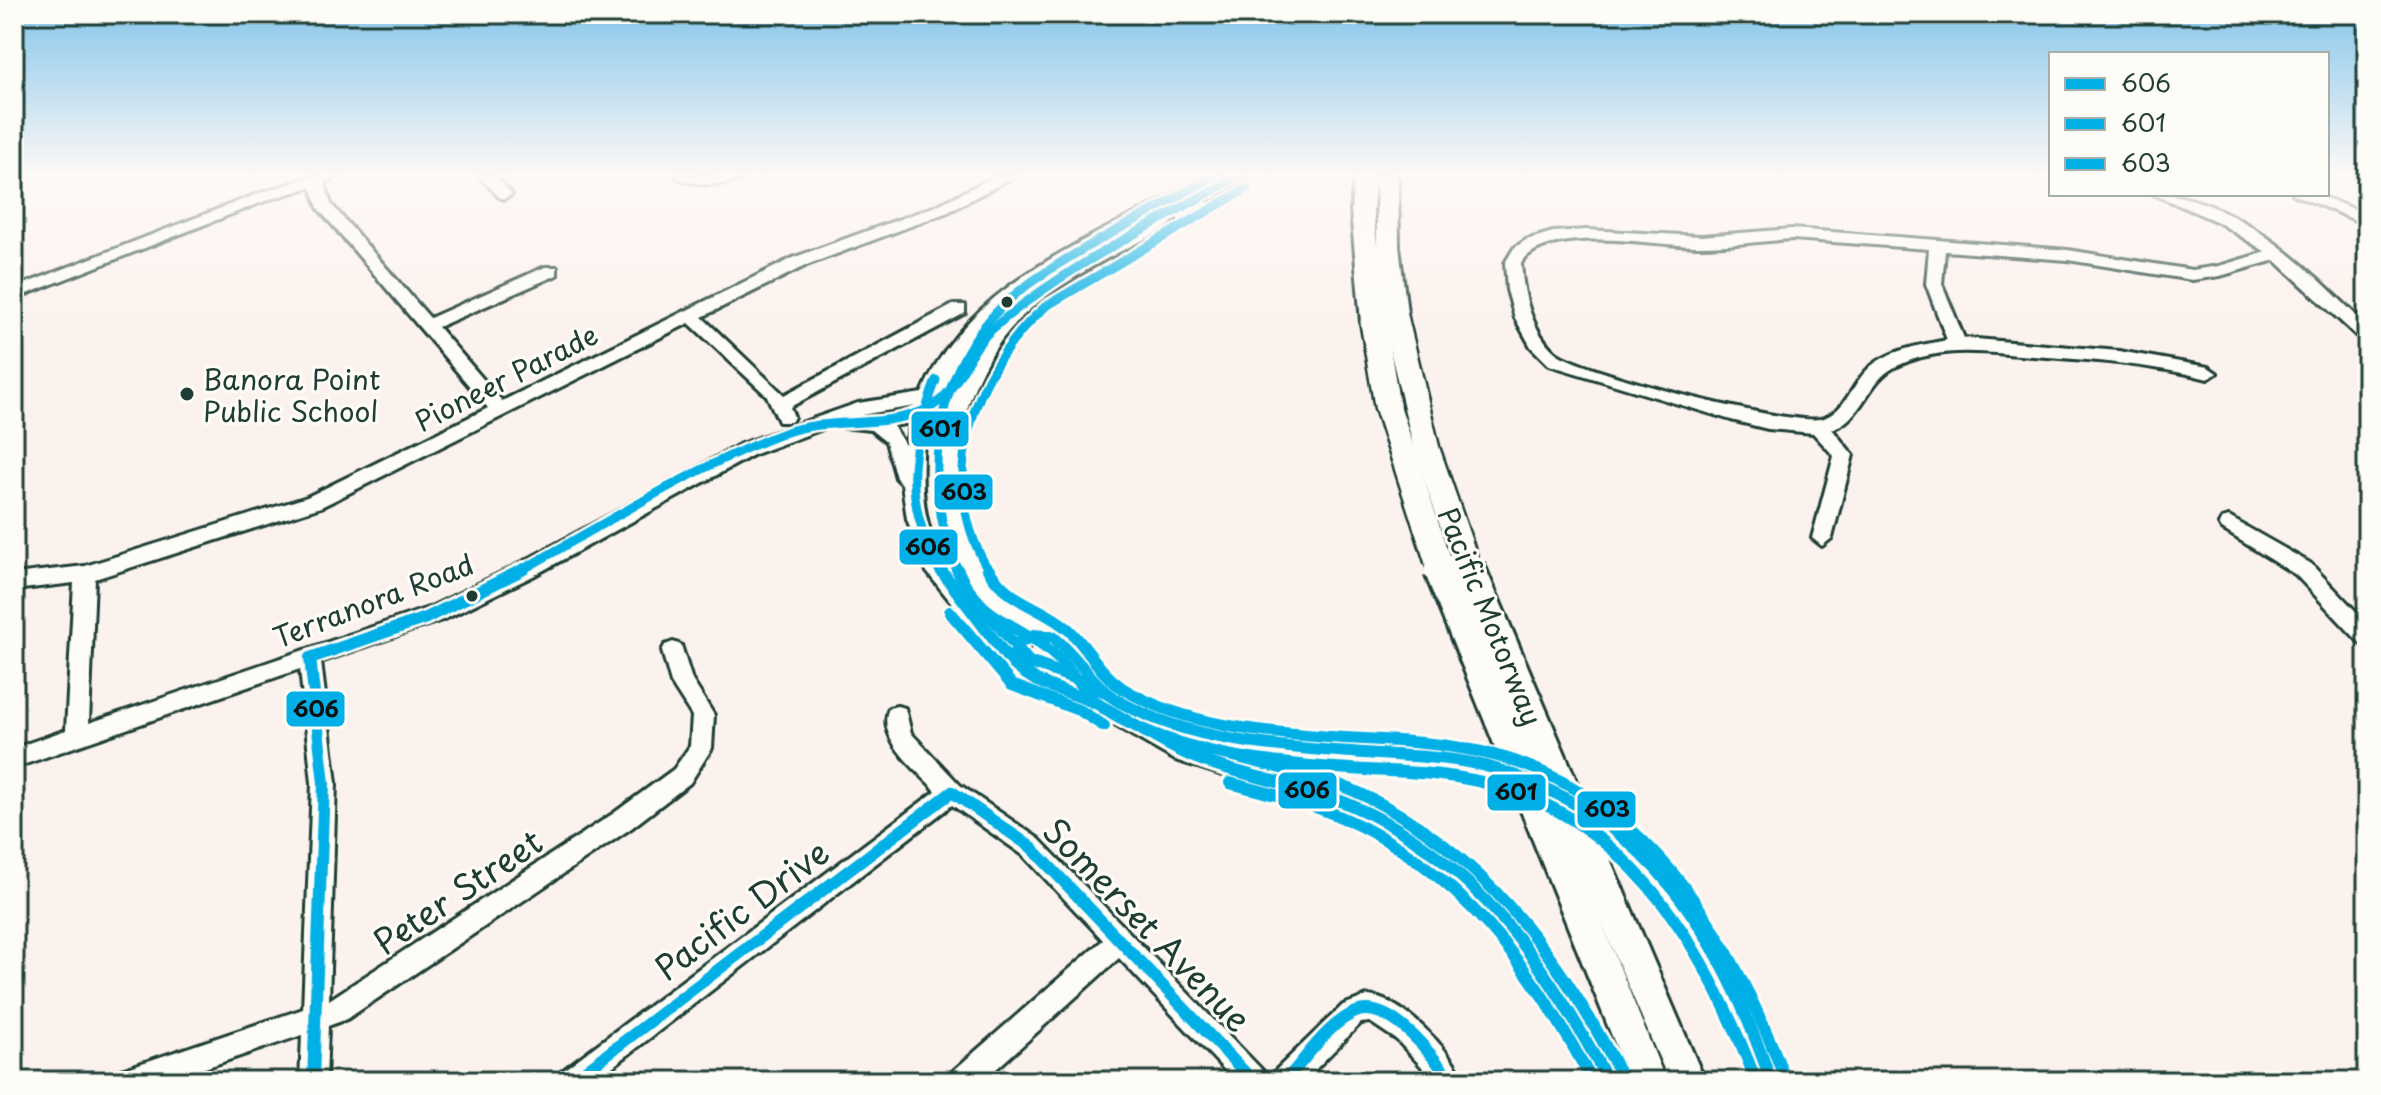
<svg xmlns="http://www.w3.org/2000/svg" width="2381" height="1095" font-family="'Playpen Sans',sans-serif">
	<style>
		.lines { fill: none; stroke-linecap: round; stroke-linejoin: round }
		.minor-casing { stroke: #1f3d34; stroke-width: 6 }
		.highway-casing { stroke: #1f3d34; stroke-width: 6 }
		.minor { fill: #fdfcf7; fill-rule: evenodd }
		.highway { fill: #fdfcf7; fill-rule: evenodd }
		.highway-bridge-far1-casing { stroke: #1f3d34; stroke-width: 30; stroke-linecap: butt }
		.highway-bridge-casing { stroke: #1f3d34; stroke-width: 39; stroke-linecap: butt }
		.highway-bridge-far1 { stroke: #fdfcf7; stroke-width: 25 }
		.highway-bridge { stroke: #fdfcf7; stroke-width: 33 }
		.bus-1-far1-casing { stroke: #fdfcf7; stroke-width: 14 }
		.bus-1-casing { stroke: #fdfcf7; stroke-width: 18 }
		.bus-2-far1-casing { stroke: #fdfcf7; stroke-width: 14 }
		.bus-2-casing { stroke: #fdfcf7; stroke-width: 18 }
		.bus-3-far1-casing { stroke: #fdfcf7; stroke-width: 14 }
		.bus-3-casing { stroke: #fdfcf7; stroke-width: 18 }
		.bus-1-far1 { stroke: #02afe6; stroke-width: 9 }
		.bus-1 { stroke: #02afe6; stroke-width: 12 }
		.bus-2-far1 { stroke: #02afe6; stroke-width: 9 }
		.bus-2 { stroke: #02afe6; stroke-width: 12 }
		.bus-3-far1 { stroke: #02afe6; stroke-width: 9 }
		.bus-3 { stroke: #02afe6; stroke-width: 12 }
		.bus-dot { fill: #1f3d34; stroke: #fdfcf7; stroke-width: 3 }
		.labels { text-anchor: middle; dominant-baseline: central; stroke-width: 6; stroke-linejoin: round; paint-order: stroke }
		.street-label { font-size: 28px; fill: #1f3d34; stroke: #fdfcf7 }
		.poi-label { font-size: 28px; fill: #1f3d34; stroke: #fdfcf7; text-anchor: start }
		.near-street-label { font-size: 34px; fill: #1f3d34; stroke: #fdfcf7 }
		.line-badge { stroke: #fdfcf7; stroke-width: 3 }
		.pale-badge-label { font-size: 22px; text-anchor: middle; font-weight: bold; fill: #111 }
	</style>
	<rect width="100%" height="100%" fill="#fcf2ed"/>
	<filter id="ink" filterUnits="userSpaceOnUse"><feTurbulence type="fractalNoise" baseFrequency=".0125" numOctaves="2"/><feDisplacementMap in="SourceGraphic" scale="16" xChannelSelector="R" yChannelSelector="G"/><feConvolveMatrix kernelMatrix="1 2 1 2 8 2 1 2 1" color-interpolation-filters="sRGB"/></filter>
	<g filter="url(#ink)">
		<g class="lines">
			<defs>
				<g id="minor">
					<path d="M14 176H26L14 184Z"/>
					<path d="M314 176H339L325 183 331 204 430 318 545 267H557V275L438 327 502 401 795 257 936 206 996 176H1015L948 212 807 265 702 317 784 395 953 305H965V313L790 407 794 417 791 422H779L767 396 689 323 321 507 95 579 89 723 431 607 519 564 741 444 858 403 922 393C970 276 1105 235 1206 176H1224L1033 285 982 328 964 350 975 352C1014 283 1095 253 1161 217L1167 215 1175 220C1162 233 1139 241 1123 250 1075 275 1025 303 995 349 947 420 941 533 1005 597 1023 615 1047 620 1067 635 1080 644 1085 661 1097 673 1123 699 1164 712 1200 722 1311 754 1430 734 1540 775L1544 782 1540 789C1524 795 1477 777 1457 773 1389 760 1318 763 1250 752 1215 746 1182 736 1149 724 1204 759 1271 767 1332 788 1467 835 1567 951 1621 1081H1594L1554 1006 1528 966 1466 894 1430 864 1390 837 1348 815 1175 760 1081 706 1013 680 927 572 907 519 902 484 896 478 886 442 871 430 831 426 755 454 533 576 445 619 321 662 336 783 329 1000 614 813 674 769 690 746 692 716 671 683 662 651 665 645 673 642 681 645 692 680 714 715 712 748 690 783 630 829 347 1019 328 1026 326 1081H300L302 1035 167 1081H114L117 1071 127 1068 303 1009 312 783 300 669 14 768V748L66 730 74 583 14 590V574L85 566 307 497 488 408 318 208 311 187 270 199 14 299V288L260 193ZM954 396C925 477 940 585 1021 631L1008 642C955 571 918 558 923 458 923 448 925 423 931 416 937 408 948 405 954 396ZM916 406 893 413 859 415H860ZM911 423 905 445 893 426ZM1041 642 1052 648 1053 660 1043 668H1029L1024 663 1025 652 1032 644ZM1070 670 1082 686 1062 679Z"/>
					<path d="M479 176H495L512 194 504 199 499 197Z"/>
					<path d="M676 176H745C730 187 691 187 676 176Z"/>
					<path d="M1228 176H1246L1213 199H1203V193Z"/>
					<path d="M2153 194C2236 194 2312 272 2367 326V342L2361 340 2275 260 2220 276 2192 280 2068 260 1945 251 1942 284 1964 338 2119 351 2208 367 2217 373 2208 379C2150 364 2092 360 2033 356 1985 353 1941 344 1895 367 1867 381 1863 419 1832 429L1853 455 1832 538 1822 546 1812 538 1834 456 1813 433 1768 429 1731 420 1549 365 1531 347 1515 318 1507 290 1505 263 1514 248 1526 240 1553 232 1586 230 1701 236 1792 229 2068 250 2192 270 2219 266 2266 252 2218 222ZM1792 239 1929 249 1926 284 1947 340C1921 345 1887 350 1868 369 1852 384 1846 410 1824 418 1797 429 1577 371 1555 352 1531 330 1523 294 1521 263 1547 223 1656 246 1699 246 1730 246 1761 241 1792 239Z"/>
					<path d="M2293 194H2315L2367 214V225Z"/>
					<path d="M2229 517 2310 563 2367 623V646L2360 643 2296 575 2222 529 2219 524 2222 519Z"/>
					<path d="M897 706 905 708 911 733 960 785 1039 839 1263 1071 1266 1081H1235L1119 958 983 1081H950L953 1071 1103 940 1023 855 952 805 594 1081H559L562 1071 936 791C918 771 875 738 889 708Z"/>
					<path d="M1571 792C1593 800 1614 819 1631 834 1710 901 1750 986 1784 1081H1758C1713 953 1673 890 1563 809L1559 802 1563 795Z"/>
					<path d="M1367 996C1401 997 1452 1051 1464 1081H1435L1397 1040 1370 1022 1361 1023 1304 1081H1272L1275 1071 1343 1005Z"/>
				</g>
				<path id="highway" d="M1354 176H1376L1373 210 1377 245 1376 176H1398L1399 246 1408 321 1404 327 1396 329 1385 322 1373 330 1361 322 1351 210Z"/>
			</defs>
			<use href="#minor" class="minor-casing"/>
			<use href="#highway" class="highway-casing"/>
			<use href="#minor" class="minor"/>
			<use href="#highway" class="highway"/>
			<defs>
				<g id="highway-bridge-far1">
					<path d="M1396 321 1427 450 1469 571"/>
					<path d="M1373 322 1387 405 1441 571"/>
				</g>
				<g id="highway-bridge">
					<path d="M1441 569 1648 1081"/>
					<path d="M1468 569 1687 1081"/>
				</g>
			</defs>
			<use href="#highway-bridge-far1" class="highway-bridge-far1-casing"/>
			<use href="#highway-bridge" class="highway-bridge-casing"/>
			<use href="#highway-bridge-far1" class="highway-bridge-far1"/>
			<use href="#highway-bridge" class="highway-bridge"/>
			<defs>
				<g id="bus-1-far1">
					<path d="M936 380C909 451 902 502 941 571"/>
					<path d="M520 571C607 523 691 468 784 433 830 416 882 430 927 409 958 395 966 352 991 330 1063 267 1156 224 1238 176"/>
				</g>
				<g id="bus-1">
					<path d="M940 569 1007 657 1036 680"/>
					<path d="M313 1081 324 783 310 658 426 618 524 569"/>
					<path d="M572 1081 952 792 1031 847 1253 1081"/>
					<path d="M1285 1081C1305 1060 1328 1023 1356 1012 1390 999 1434 1057 1451 1081"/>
					<path d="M1608 1081C1548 967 1475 859 1353 806 1303 784 1247 778 1196 758 1163 745 1136 725 1105 708 1075 691 1039 689 1013 664L1017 644 1034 635 1053 637C1079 658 1092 686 1122 703 1195 743 1283 747 1363 753 1405 756 1449 756 1489 767 1650 814 1719 933 1771 1081"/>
				</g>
				<path id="bus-2-far1" d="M958 571C917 477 935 359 1018 292 1073 249 1152 214 1213 176"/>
				<g id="bus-2">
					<path d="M957 569C979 620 1013 621 1050 651 1077 673 1083 699 1119 718 1194 758 1283 765 1366 770 1412 772 1460 774 1504 788 1639 830 1709 958 1756 1081"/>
					<path d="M950 612 1012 685 1081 711 1104 726"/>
					<path d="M1230 783C1267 793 1305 801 1341 817 1460 868 1534 970 1592 1081"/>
				</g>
				<path id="bus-3-far1" d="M989 571C934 481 972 371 1046 306L1247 188"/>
				<g id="bus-3">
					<path d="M988 569C1010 605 1041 605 1069 630 1088 648 1099 673 1122 688 1187 728 1271 733 1345 738 1404 741 1468 743 1525 765 1662 817 1734 946 1784 1076"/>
					<path d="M972 594 1029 662 1093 685 1120 702"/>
					<path d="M1238 757C1279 768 1322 776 1361 794 1484 852 1560 958 1621 1075"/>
				</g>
			</defs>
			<use href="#bus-1-far1" class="bus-1-far1-casing"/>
			<use href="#bus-1" class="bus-1-casing"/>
			<use href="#bus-2-far1" class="bus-2-far1-casing"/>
			<use href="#bus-2" class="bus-2-casing"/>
			<use href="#bus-3-far1" class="bus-3-far1-casing"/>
			<use href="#bus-3" class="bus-3-casing"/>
			<use href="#bus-1-far1" class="bus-1-far1"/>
			<use href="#bus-1" class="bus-1"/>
			<use href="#bus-2-far1" class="bus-2-far1"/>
			<use href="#bus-2" class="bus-2"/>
			<use href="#bus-3-far1" class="bus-3-far1"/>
			<use href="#bus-3" class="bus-3"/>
		</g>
	</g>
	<linearGradient id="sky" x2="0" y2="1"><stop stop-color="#84c5ea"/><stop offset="0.53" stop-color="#fef9f7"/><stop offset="1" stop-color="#fef9f7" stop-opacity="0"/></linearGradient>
	<rect width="2381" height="330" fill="url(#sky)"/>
	<g class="bus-dot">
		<circle cx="1007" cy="302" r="7"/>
		<circle cx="187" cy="394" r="8"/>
		<circle cx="472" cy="596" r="7"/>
	</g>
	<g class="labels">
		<g class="street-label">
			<text transform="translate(506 377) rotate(-27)">Pioneer Parade</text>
			<text transform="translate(373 600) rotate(-21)">Terranora Road</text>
			<text transform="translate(1491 616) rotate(68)">Pacific Motorway</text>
		</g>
		<g class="poi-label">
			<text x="203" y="378">Banora Point<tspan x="203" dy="32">Public School</tspan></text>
		</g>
		<g class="near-street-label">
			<text transform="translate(457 891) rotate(-34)">Peter Street</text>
			<text transform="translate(741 909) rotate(-37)">Pacific Drive</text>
			<text transform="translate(1148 924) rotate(46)">Somerset Avenue</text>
		</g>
	</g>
	<g class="line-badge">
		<rect x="910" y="410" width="60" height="38" rx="8" fill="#02afe6"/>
		<rect x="933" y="473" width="61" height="38" rx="8" fill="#02afe6"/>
		<rect x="898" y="528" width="61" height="38" rx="8" fill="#02afe6"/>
		<rect x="285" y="690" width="61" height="38" rx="8" fill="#02afe6"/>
		<rect x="1277" y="771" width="61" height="39" rx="8" fill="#02afe6"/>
		<rect x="1486" y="773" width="61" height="39" rx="8" fill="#02afe6"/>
		<rect x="1576" y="790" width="61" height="39" rx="8" fill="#02afe6"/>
	</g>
	<g class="pale-badge-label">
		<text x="940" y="437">601</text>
		<text x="964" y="500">603</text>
		<text x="928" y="555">606</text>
		<text x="316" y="717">606</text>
		<text x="1307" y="798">606</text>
		<text x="1516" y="800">601</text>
		<text x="1607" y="817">603</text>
	</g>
	<rect width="2381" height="1095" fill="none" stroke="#fdfcf7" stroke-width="48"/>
	<rect x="24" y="24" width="2333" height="1047" fill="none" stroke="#1f3d34" stroke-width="3" filter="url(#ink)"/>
	<rect x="2049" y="52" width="280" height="144" fill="#fdfcf7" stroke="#a4b0a9" stroke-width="2"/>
	<rect x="2065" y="78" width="40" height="12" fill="#02afe6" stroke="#a4b0a9" stroke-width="2"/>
	<text x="2121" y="92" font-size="24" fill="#1f3d34">606</text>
	<rect x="2065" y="118" width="40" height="12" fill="#02afe6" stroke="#a4b0a9" stroke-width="2"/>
	<text x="2121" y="132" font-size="24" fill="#1f3d34">601</text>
	<rect x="2065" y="158" width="40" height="12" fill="#02afe6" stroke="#a4b0a9" stroke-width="2"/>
	<text x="2121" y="172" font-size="24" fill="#1f3d34">603</text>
</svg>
